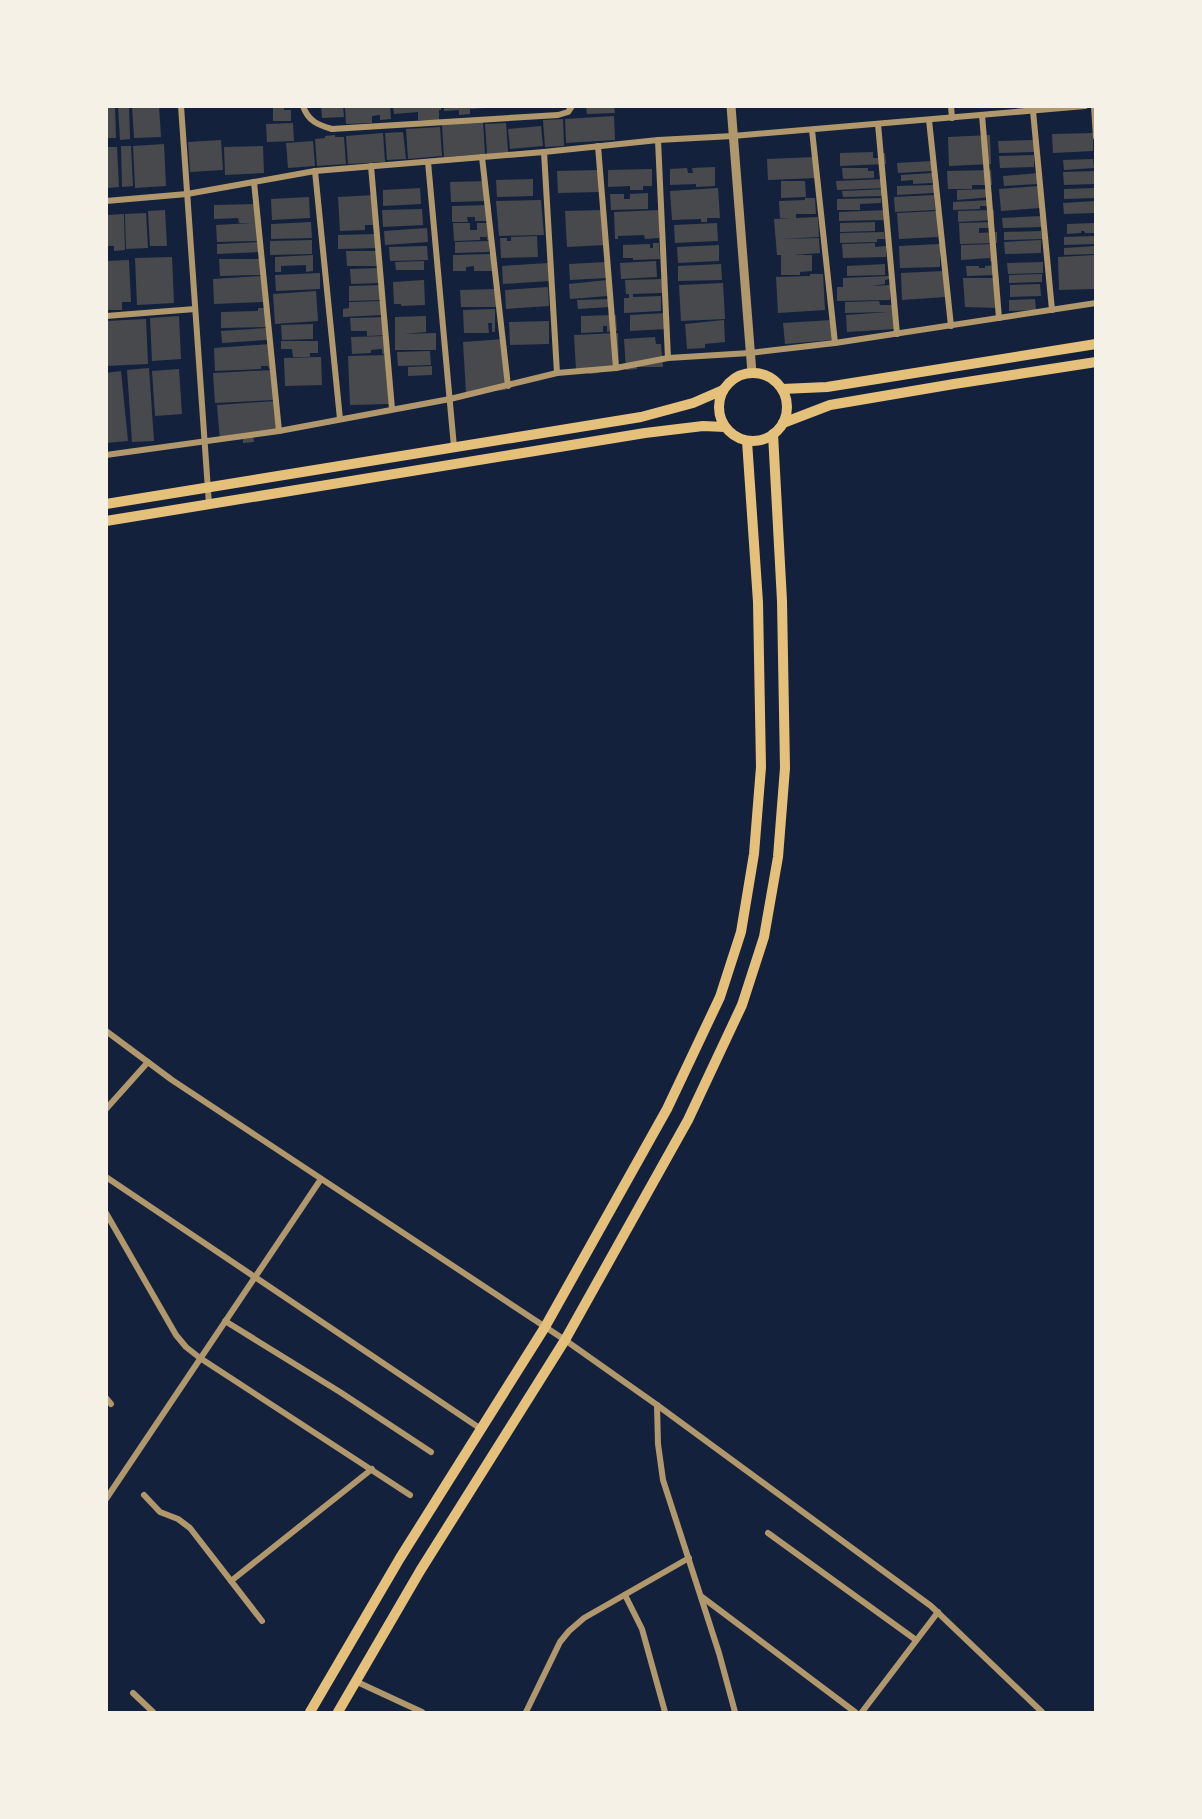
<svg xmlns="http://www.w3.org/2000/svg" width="1202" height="1819" font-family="Roboto,sans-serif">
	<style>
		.building { fill: #48494c }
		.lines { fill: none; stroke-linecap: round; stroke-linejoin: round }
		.minor { stroke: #b1986c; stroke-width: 6 }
		.tertiary { stroke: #b1986c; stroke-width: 9 }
		.secondary { stroke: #e5c07b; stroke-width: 10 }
		.primary { stroke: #e5c07b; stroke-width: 10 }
	</style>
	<rect width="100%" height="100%" fill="#14213d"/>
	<g class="building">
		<path d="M106 106H115L116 138H107Z"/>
		<path d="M118 106H129L130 139 120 140Z"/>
		<path d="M132 106H159L161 137 134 138Z"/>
		<path d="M273 106H284V110H291V121H273Z"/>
		<path d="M321 106H343L344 117 322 118Z"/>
		<path d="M345 106H390L391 119 380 120V115L372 116V123L346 124Z"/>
		<path d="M393 106H441V110H439V120H418V112L394 114Z"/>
		<path d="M444 106H486V108L470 109V114L459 115V110L444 111Z"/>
		<path d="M586 106H614L615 113 587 114Z"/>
		<path d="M614 116 615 140 566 143 565 119Z"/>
		<path d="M563 119 564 146 545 147 543 120Z"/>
		<path d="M483 121 485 154 444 157 442 125Z"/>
		<path d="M293 123 294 141 267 142 266 124Z"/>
		<path d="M506 123 508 152 487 154 485 124Z"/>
		<path d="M541 126 543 146 510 149 508 129Z"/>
		<path d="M440 127 442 156 408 159 406 129Z"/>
		<path d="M403 132 406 159 387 160 385 133Z"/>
		<path d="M383 133 385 162 348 164 346 136Z"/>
		<path d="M1093 133V151L1053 153 1052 134Z"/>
		<path d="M335 135V137H344L346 164 317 166 315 139 325 138V136Z"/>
		<path d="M990 135 991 164 949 166 948 137Z"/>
		<path d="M221 140 223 170 190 172 188 142Z"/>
		<path d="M1034 140V152L999 153 998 141Z"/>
		<path d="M313 141 315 166 288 168 286 143Z"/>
		<path d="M164 144 166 186 135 188 133 146Z"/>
		<path d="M121 146H131L133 186 122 187Z"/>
		<path d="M263 146 264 173 225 175 224 147Z"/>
		<path d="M106 147H117L119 187 108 188Z"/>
		<path d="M873 152V158H879V153H885L886 164 840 166V153Z"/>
		<path d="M1034 155V167L1000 168 999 156Z"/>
		<path d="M815 157 816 178 768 180 767 159Z"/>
		<path d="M1093 159 1094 168 1064 170 1063 160Z"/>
		<path d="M931 161 932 171 898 173 897 163Z"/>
		<path d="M715 167V186L696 187V184L670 185V169L687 168 688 173H693L692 168Z"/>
		<path d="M842 168H868V171H874V178L843 179Z"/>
		<path d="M652 169V186H643V190H630V186L608 187V170Z"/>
		<path d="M599 170V192L558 193 557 171Z"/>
		<path d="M991 170 992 185H972V189H948L947 171Z"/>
		<path d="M1095 171V184L1064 185 1063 172Z"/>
		<path d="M932 173V183L913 184V180L901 181V175Z"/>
		<path d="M1038 173V184L1004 186 1003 176Z"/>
		<path d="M533 179V196L497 197 496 180Z"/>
		<path d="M885 179 886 188 837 190 836 181Z"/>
		<path d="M487 181V201L451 202 450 182Z"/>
		<path d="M781 181H805L806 197 781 198Z"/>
		<path d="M934 185V193L897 195V186Z"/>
		<path d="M1038 186 1040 208 1001 211 999 189Z"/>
		<path d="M420 188 421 204 383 206V190Z"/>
		<path d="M718 188 720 218H707V222H701V219L672 220 670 191Z"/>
		<path d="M1095 188V198L1064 199V189Z"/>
		<path d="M887 189V196L843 197 842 191Z"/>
		<path d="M991 189 992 197 957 200V190Z"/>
		<path d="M648 193V209L611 210 610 194H624V199H630V194Z"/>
		<path d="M375 195 377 229H373V225H365V230L340 231 338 197Z"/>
		<path d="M934 195 935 210 895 212 894 197Z"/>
		<path d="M309 197 310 218 272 220 271 199Z"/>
		<path d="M805 198H815L816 214H796V218L818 217 819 237 780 239 819 238 820 253 793 255H812V271L800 272V275H781V255H777L774 219 791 218H780L779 201 805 200Z"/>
		<path d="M881 198V203L860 204V210H837V199Z"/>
		<path d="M541 200 544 235 499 236 496 201Z"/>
		<path d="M990 200V206H980V209L953 210V202Z"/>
		<path d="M1095 201V213L1064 214 1063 203Z"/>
		<path d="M259 204 261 241 217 242 216 225 252 223H239L238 218 214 219V205Z"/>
		<path d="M491 205V221H475V217H467L468 222H452V206Z"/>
		<path d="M422 209 423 225 383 227 382 210Z"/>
		<path d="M165 210 167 246H150L148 211Z"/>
		<path d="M603 210 605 245 567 247 565 211Z"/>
		<path d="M660 210 659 238 645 239 644 235 618 236V239H615L614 212Z"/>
		<path d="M887 210V220L839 221V212Z"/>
		<path d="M994 210V220L958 222V211Z"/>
		<path d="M937 211 938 237 899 239 897 213Z"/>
		<path d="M146 213 148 248 126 249 125 214Z"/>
		<path d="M124 214 125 250 114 251V246H106V215Z"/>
		<path d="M1042 216 1043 227 1003 228 1002 218Z"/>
		<path d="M311 222 312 238 271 239V224Z"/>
		<path d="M875 222V231L840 232V223Z"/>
		<path d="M992 222V228H979V233L997 232V243L960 244 959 223Z"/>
		<path d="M453 223H470V230H477V223H491V240H487V237H480V240L454 241Z"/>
		<path d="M717 223 718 241 675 243 674 225Z"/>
		<path d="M1095 223V233H1085L1084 231H1081V233L1067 234V224Z"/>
		<path d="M427 228 428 242 385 245 384 231Z"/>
		<path d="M1041 231 1042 239 1004 240V232Z"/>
		<path d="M884 232 885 239H877V242L840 243V233Z"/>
		<path d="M378 234 379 248 338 249V235Z"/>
		<path d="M537 236 538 257 501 258 500 238H507V241H511V237Z"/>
		<path d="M1095 236V244L1064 245V237Z"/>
		<path d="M312 240V254L270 255V241Z"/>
		<path d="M1041 240V253L1005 254 1004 242Z"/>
		<path d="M489 241V252L455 253V242Z"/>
		<path d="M261 242V252L217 254V244Z"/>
		<path d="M653 243H659L660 259 633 260V258H623V245L650 244V248H653Z"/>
		<path d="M875 243V247L886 246V257L843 258 842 244Z"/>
		<path d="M940 244V267L900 268 899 246Z"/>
		<path d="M996 244 997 261H990V258L961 260V245Z"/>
		<path d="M719 245V261L678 263 677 247Z"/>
		<path d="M427 246 428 260 390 261 389 247Z"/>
		<path d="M1095 246V254L1064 255V248Z"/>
		<path d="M346 251H377V266H347Z"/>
		<path d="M491 254 492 271H474V266L466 267V271H453V255Z"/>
		<path d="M313 255V271L306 272V265L281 266V272H275V257Z"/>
		<path d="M1095 255V289L1059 290 1058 257Z"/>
		<path d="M172 257 174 303 137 305 135 258Z"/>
		<path d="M219 259H261V275L220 276Z"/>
		<path d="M129 260 131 302H122V310H106V261Z"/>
		<path d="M424 261V270H396L395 262Z"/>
		<path d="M656 261 657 277 621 279 620 263Z"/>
		<path d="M606 262 607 278 570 280 569 264Z"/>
		<path d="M1043 262V273L1008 274 1007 263Z"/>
		<path d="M548 263 549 281 503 284 502 266Z"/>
		<path d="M721 264 722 280 678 281V266Z"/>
		<path d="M885 264V275L847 276V266Z"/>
		<path d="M997 265V275L967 276 966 266H979V268H985V266Z"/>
		<path d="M379 268 380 283 351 284 350 269Z"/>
		<path d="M943 271 945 297 902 300 901 273Z"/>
		<path d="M320 273V289L276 291 275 275Z"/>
		<path d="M810 274H823L825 310 778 313 776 277 810 276Z"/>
		<path d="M1042 274V282L1009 283V275Z"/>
		<path d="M262 276 263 302 214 304 213 279Z"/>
		<path d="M889 276V279L885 280V284L872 286 890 285V300L837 301V287H843V278Z"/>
		<path d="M963 278H999V308L965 307Z"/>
		<path d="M662 279V293L633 294V297L661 296V311L624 313V298H629V294H626L625 280Z"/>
		<path d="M424 280 425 305 401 306V304H394L393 282Z"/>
		<path d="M607 280 608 296 570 299 569 284Z"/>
		<path d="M723 283 725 319 681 321 679 285Z"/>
		<path d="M1040 284 1041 296 1010 297V285Z"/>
		<path d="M382 285V300L349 301V286Z"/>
		<path d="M548 287 549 306 506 309 505 290Z"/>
		<path d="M497 289 498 307H461L460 290Z"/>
		<path d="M316 291 318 321 275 324 273 294Z"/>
		<path d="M610 299V307L578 309 577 300Z"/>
		<path d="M1035 299 1036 310 1009 311V300Z"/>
		<path d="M382 301 383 315 343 317V309L349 308V302Z"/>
		<path d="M879 301 880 305H892L895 329 847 332 846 315 888 312 845 313V302Z"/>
		<path d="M258 308H268L269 327 221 328V312L258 311Z"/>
		<path d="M495 309V332H492V323H488L489 333H464L463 310Z"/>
		<path d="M666 313 667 329 630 331V315Z"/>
		<path d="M616 315 617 331 607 332V326H603V332L581 333V316Z"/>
		<path d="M179 316 181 359 152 361 150 318Z"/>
		<path d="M426 316V332L404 334 436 333V350H395V317Z"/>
		<path d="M387 317 388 335 367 336V331H351L350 318Z"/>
		<path d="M146 319 148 364 106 366V321Z"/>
		<path d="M724 320 725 342 705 344V348L687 349 685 324Z"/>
		<path d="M832 320 833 340 785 344 783 323Z"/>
		<path d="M549 321V344L510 345 509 322Z"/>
		<path d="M313 324V339L282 340 281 325Z"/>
		<path d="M267 328V340L222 343 221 331Z"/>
		<path d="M618 333 619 370 599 371V373L589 374V370H576L574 335Z"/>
		<path d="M385 336 386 354H382V349L371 350V353L352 354 351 337Z"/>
		<path d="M655 337 656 344H661L663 367H637V369L626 370 624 339Z"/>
		<path d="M503 339 506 390 466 393 463 342Z"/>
		<path d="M281 341H318V353H310V357H293L292 349H281Z"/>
		<path d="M271 344 272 369H269L268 366H261V369L215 371 214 348Z"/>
		<path d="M430 351 431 365 398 366 397 352Z"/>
		<path d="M387 355 389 404 350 405 348 356Z"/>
		<path d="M321 357 322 385 285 386 284 358Z"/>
		<path d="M432 366V375L408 376V367Z"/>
		<path d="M149 368 154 441 132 442 127 370Z"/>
		<path d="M179 369 182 414 155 416 152 371Z"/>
		<path d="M272 370 274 400 215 403 213 373Z"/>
		<path d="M121 371 128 441 106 443V373Z"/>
		<path d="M275 401 277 434 253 436 254 442 243 443V439L220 441 217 405Z"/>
	</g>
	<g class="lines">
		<g class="minor">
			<path d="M181 106 209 504"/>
			<path d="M303 106C308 121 318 125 332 129L558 115 568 112 572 106"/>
			<path d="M951 106 952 118"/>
			<path d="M1094 106 1096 137"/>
			<path d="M1033 111 1052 310"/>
			<path d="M982 115 999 318"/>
			<path d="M929 120 951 326"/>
			<path d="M878 124 897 334"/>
			<path d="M812 130 835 343"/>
			<path d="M658 140 668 358"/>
			<path d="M598 146 616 368"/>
			<path d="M544 152 557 373"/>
			<path d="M482 157 508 386"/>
			<path d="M428 162 454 447"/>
			<path d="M371 166 392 409"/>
			<path d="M315 171 340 419"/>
			<path d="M254 182 279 431"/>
			<path d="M106 201 187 194 315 171 544 152 658 140 733 136 1085 106"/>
			<path d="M106 316 195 309"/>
			<path d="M106 455 279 431 450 399 557 373 616 368 668 358 750 353 835 343 1096 303"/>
			<path d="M106 1031 172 1080 565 1340 657 1405 931 1606 1042 1712"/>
			<path d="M106 1109 148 1062"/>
			<path d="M106 1177 481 1429"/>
			<path d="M106 1213 176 1335 186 1347 200 1358 410 1495"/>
			<path d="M225 1321 340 1392 431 1452"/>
			<path d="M106 1398 111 1404"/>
			<path d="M657 1405 658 1444 663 1480 719 1653 735 1712"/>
			<path d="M144 1495 160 1512 178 1519 190 1528 262 1621"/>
			<path d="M106 1499 321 1179"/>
			<path d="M768 1533 916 1640"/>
			<path d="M231 1581 372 1469"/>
			<path d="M625 1595 642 1629 665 1712"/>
			<path d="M702 1597 855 1712"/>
			<path d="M355 1681 422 1712"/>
			<path d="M133 1693 153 1712"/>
			<path d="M526 1712 560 1642 569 1631 584 1618 689 1558"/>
			<path d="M862 1712 938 1612"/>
		</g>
		<path class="tertiary" d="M731 106 752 373"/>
		<g class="secondary">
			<path d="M106 504 641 417 693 403 723 390"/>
			<path d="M106 521 645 433 703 426 725 427"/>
		</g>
		<g class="primary">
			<circle cx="753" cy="407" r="34"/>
			<path d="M782 389 827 387 1096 344"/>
			<path d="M783 423 830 405 954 384 1096 362"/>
			<path d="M310 1712 400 1558 545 1327 667 1109 720 997 741 932 754 854 761 767 758 602 747 441"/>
			<path d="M338 1712 420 1571 565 1340 688 1120 742 1005 764 937 778 857 785 768 782 601 773 434"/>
		</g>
	</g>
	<rect width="1202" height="1819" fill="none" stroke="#f6f1e7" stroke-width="216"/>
</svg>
